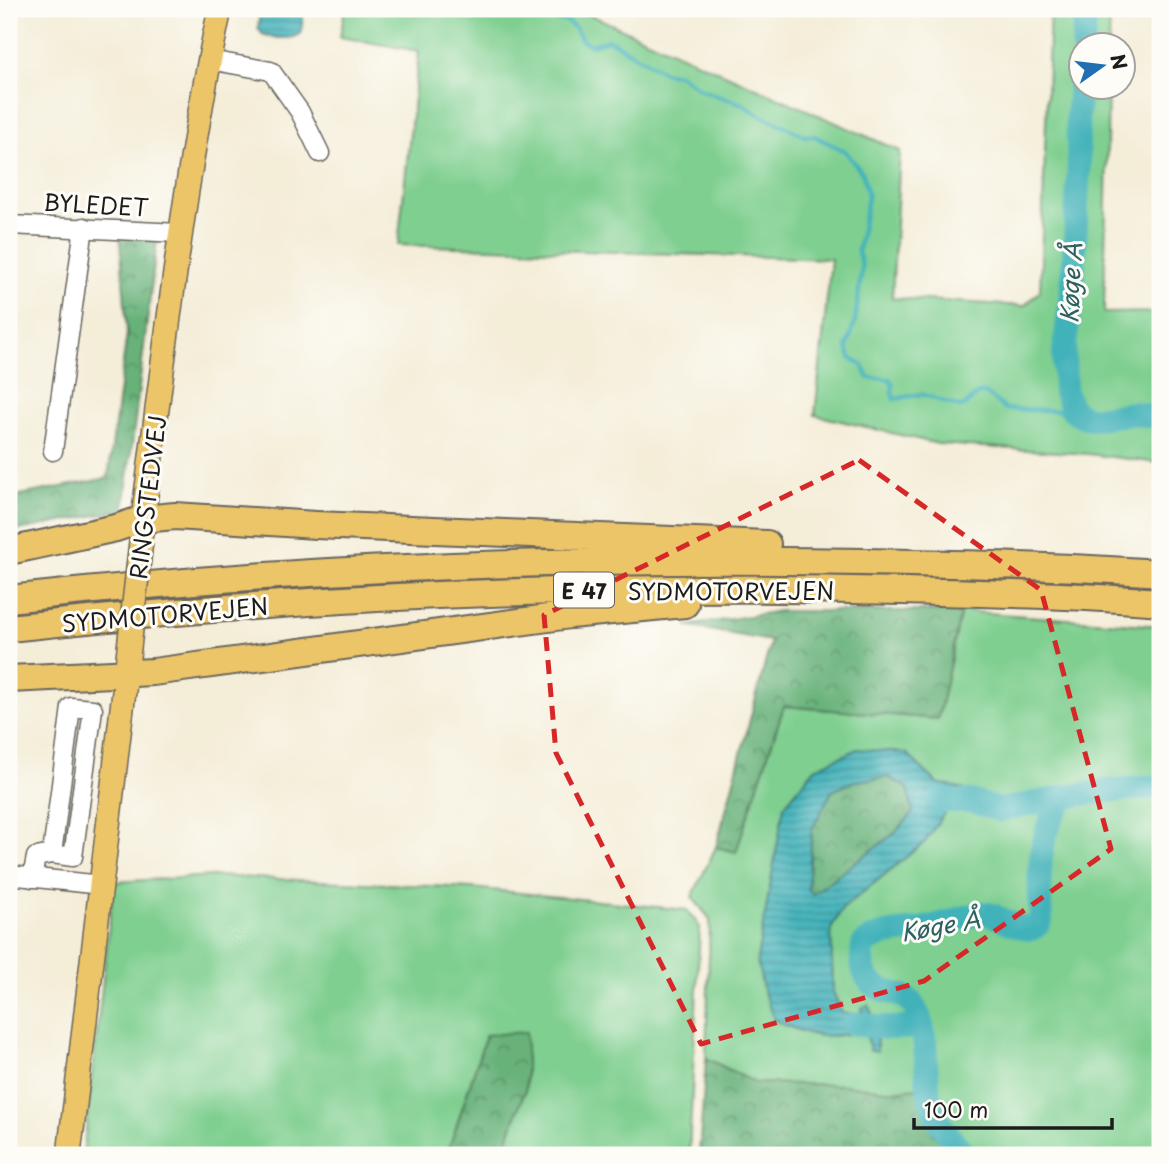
<svg xmlns="http://www.w3.org/2000/svg" width="1169" height="1164" font-family="'Playpen Sans',sans-serif">
	<style>
		.green { fill: #7fcf90; stroke: #4e7656; stroke-width: 2; fill-rule: evenodd }
		.forest { fill: url(#forest-crowns); stroke: #42674b; stroke-width: 2 }
		.water { fill: url(#water-rules); stroke: #2f676b; stroke-width: 2; fill-rule: evenodd }
		.lines { fill: none; stroke-linecap: round; stroke-linejoin: round }
		.stream { stroke: #42b2ba; stroke-width: 4.5 }
		.river { stroke: #42b2ba; stroke-width: 24 }
		.minor-casing { stroke: #68655e; stroke-width: 21 }
		.major-casing { stroke: #68655e; stroke-width: 26 }
		.highway-casing { stroke: #68655e; stroke-width: 30 }
		.minor { stroke: #fff; stroke-width: 18 }
		.major { stroke: #edc569; stroke-width: 23 }
		.highway { stroke: #edc569; stroke-width: 26 }
		.major-bridge-casing { stroke: #68655e; stroke-width: 26; stroke-linecap: butt }
		.major-bridge { stroke: #edc569; stroke-width: 23 }
		.marked { fill: none; stroke: #d62828; stroke-width: 5; stroke-dasharray: 14 9; stroke-linejoin: round }
		.labels { text-anchor: middle; dominant-baseline: central; stroke-width: 6; stroke-linejoin: round; paint-order: stroke }
		.shield { fill: #fdfcf7; stroke: #605f5e; stroke-width: 2 }
		.shield-label { font-size: 21px; font-weight: bold; fill: #1c1c1c }
		.street-label { font-size: 23px; fill: #1c1c1c; stroke: #fdfcf7 }
		.water-label { font-size: 24px; font-style: italic; fill: #2d6063; stroke: #fdfcf7 }
	</style>
	<defs>
		<pattern id="forest-crowns" width="20" height="18" patternUnits="userSpaceOnUse" patternTransform="scale(1.75)"><rect width="20" height="18" fill="#67b27a"/><path d="M2 6a3 3 0 1 1 6 0M12 15a3 3 0 1 1 6 0" fill="none" stroke="#549063"/></pattern>
		<pattern id="water-rules" width="6" height="5" patternUnits="userSpaceOnUse" patternTransform="scale(1.75)"><rect width="6" height="5" fill="#42b2ba"/><path d="M0 2.5h6" fill="none" stroke="#369096"/></pattern>
	</defs>
	<rect width="100%" height="100%" fill="#fdfcf7"/>
	<filter id="ink" filterUnits="userSpaceOnUse"><feTurbulence type="fractalNoise" baseFrequency=".0143" numOctaves="2"/><feDisplacementMap in="SourceGraphic" scale="14" xChannelSelector="R" yChannelSelector="G"/><feConvolveMatrix kernelMatrix="1 2 1 2 8 2 1 2 1" color-interpolation-filters="sRGB"/></filter>
	<filter id="wash" filterUnits="userSpaceOnUse"><feTurbulence type="fractalNoise" baseFrequency=".00686" numOctaves="4" result="noise"/><feDisplacementMap in="SourceGraphic" scale="28" xChannelSelector="R" yChannelSelector="G"/><feGaussianBlur stdDeviation="1.57" result="paint"/><feColorMatrix in="noise" values="0 0 0 0 0 0 0 0 0 0 0 0 0 0 0 0 0 1.4 0 .05"/><feComposite in="paint" operator="in"/></filter>
	<g filter="url(#wash)">
		<rect width="100%" height="100%" fill="#f4edd8"/>
		<g class="green">
			<path d="M345 9H577L900 151 892 298 1024 306 1040 291 1050 9H1110L1109 45 1082 46V88H1108L1104 313 1160 312V463L1088 454 938 444 815 415 831 259 398 245 419 51 340 37Z"/>
			<path d="M961 611 1160 626V1155H954L933 1134 915 1088 894 1091 843 1085 755 1083 706 1058 710 919 692 897 716 847 736 851 784 706 938 719ZM906 753 937 783 967 790 945 812 925 842 842 909 831 929 833 992 842 1013 862 1014 886 1027 876 1032 877 1051H870L866 1031C824 1040 813 1038 774 1020L757 960 769 899 815 768Z"/>
			<path d="M213 876 472 888 687 910 700 927 689 1155H502L526 1088 486 1035 447 1155H83L114 882Z"/>
		</g>
		<g class="forest">
			<path d="M120 236 157 240 124 510 9 532V497L108 478 127 333Z"/>
			<path d="M780 611H961L938 719 784 706 736 852 716 847 771 641 687 626Z"/>
			<path d="M888 777 908 788 913 813 895 833 813 894 808 890 812 829 832 791 855 781Z"/>
			<path d="M526 1032V1087L502 1155H447L486 1035Z"/>
			<path d="M706 1058 755 1083 843 1085 894 1091 916 1088 933 1134 954 1155H699Z"/>
		</g>
		<g class="water">
			<path d="M260 9H300L303 17 301 33C292 41 274 38 262 34L258 28Z"/>
			<path d="M857 749 906 753 937 783 967 790 973 812H945L925 842 842 909 831 929 833 992 842 1013 861 1014V1008L868 1005 875 1020 887 1028 876 1032 877 1051H870L866 1031C824 1039 813 1038 774 1020L763 990 757 960 784 806 815 768ZM888 777 908 788 913 813 895 833 813 894 808 890 812 829 832 791 855 781Z"/>
		</g>
		<g class="lines">
			<path class="stream" d="M536 9 556 20 566 21 575 28 582 40 591 45 609 40 666 73 679 74 701 90 743 104 752 111 805 136H814L845 151 863 174 868 197 858 251 862 268 855 321 847 347 850 358 862 365 869 378 890 379 893 385 892 393 894 399 922 394 959 407 964 406 979 393H985L1006 409 1075 411"/>
			<g class="river">
				<path d="M1083 46 1086 9"/>
				<path d="M1082 64 1077 119 1079 163 1073 279 1064 353 1065 392 1072 409 1078 414 1091 419 1134 413 1160 418"/>
				<path d="M939 801H971L1000 810 1065 797"/>
				<path d="M854 1024 887 1028 922 1027"/>
				<path d="M965 1155C953 1140 938 1125 932 1106 921 1073 933 1032 911 1002 906 996 899 995 892 993 866 987 859 971 863 945 877 931 902 933 921 929 941 925 961 918 981 913 1002 913 1032 944 1041 919 1038 877 1037 831 1065 797L1099 792 1160 786"/>
			</g>
		</g>
	</g>
	<g filter="url(#ink)">
		<g class="lines">
			<defs>
				<g id="minor">
					<path d="M209 60 271 71 300 112 320 153"/>
					<path d="M9 225 180 233"/>
					<path d="M53 451 84 227"/>
					<path d="M71 707 93 709 73 857 52 854Z"/>
					<path d="M9 875 101 885"/>
					<path d="M32 878 36 857 52 854"/>
				</g>
				<g id="major">
					<path d="M141 534C164 359 183 182 220 9"/>
					<path d="M69 1155 128 658"/>
				</g>
				<g id="highway">
					<path d="M9 551 116 528 143 519 175 516 316 525 767 544"/>
					<path d="M9 599C293 567 579 557 865 562 964 564 1062 566 1160 573"/>
					<path d="M9 628C305 596 602 583 900 591 987 593 1074 595 1160 602"/>
					<path d="M9 679 153 672 570 615 685 604"/>
				</g>
			</defs>
			<use href="#minor" class="minor-casing"/>
			<use href="#major" class="major-casing"/>
			<use href="#highway" class="highway-casing"/>
			<use href="#minor" class="minor"/>
			<use href="#major" class="major"/>
			<use href="#highway" class="highway"/>
			<defs>
				<path id="major-bridge" d="M128 657 141 541"/>
			</defs>
			<use href="#major-bridge" class="major-bridge-casing"/>
			<use href="#major-bridge" class="major-bridge"/>
		</g>
	</g>
	<path class="marked" d="M859 460 1041 590 1111 849 924 981 701 1044 556 753 544 615Z"/>
	<g class="labels">
		<rect class="shield" x="554" y="572.5" width="60" height="35" rx="5"/>
		<g class="shield-label">
			<text x="584" y="590">E 47</text>
		</g>
		<g class="street-label">
			<text transform="translate(96 204) rotate(3)">BYLEDET</text>
			<text transform="translate(147 497) rotate(-83)">RINGSTEDVEJ</text>
			<text x="731" y="590">SYDMOTORVEJEN</text>
			<text transform="translate(165 614) rotate(-5)">SYDMOTORVEJEN</text>
		</g>
		<g class="water-label">
			<text transform="translate(1070 283) rotate(-87)">Køge Å</text>
			<text transform="translate(940 925) rotate(-10)">Køge Å</text>
		</g>
	</g>
	<rect width="1169" height="1164" fill="none" stroke="#fdfcf7" stroke-width="35"/>
	<g transform="translate(1102 66) rotate(76)"><circle r="33" fill="#fdfcf7" stroke="#a3a29f" stroke-width="2"/>
	<path d="M0-5L12 26L0 18L-12 26Z" fill="#1f6fb2"/>
	<text y="-10" font-size="19" font-weight="bold" text-anchor="middle" fill="#1c1c1c">N</text>
	</g>
	<path d="M914 1118v10h198v-10" fill="none" stroke="#1c1c1c" stroke-width="3.5"/>
	<text x="924" y="1118" font-size="21" fill="#1c1c1c" stroke="#fdfcf7" stroke-width="5" paint-order="stroke">100 m</text>
</svg>
